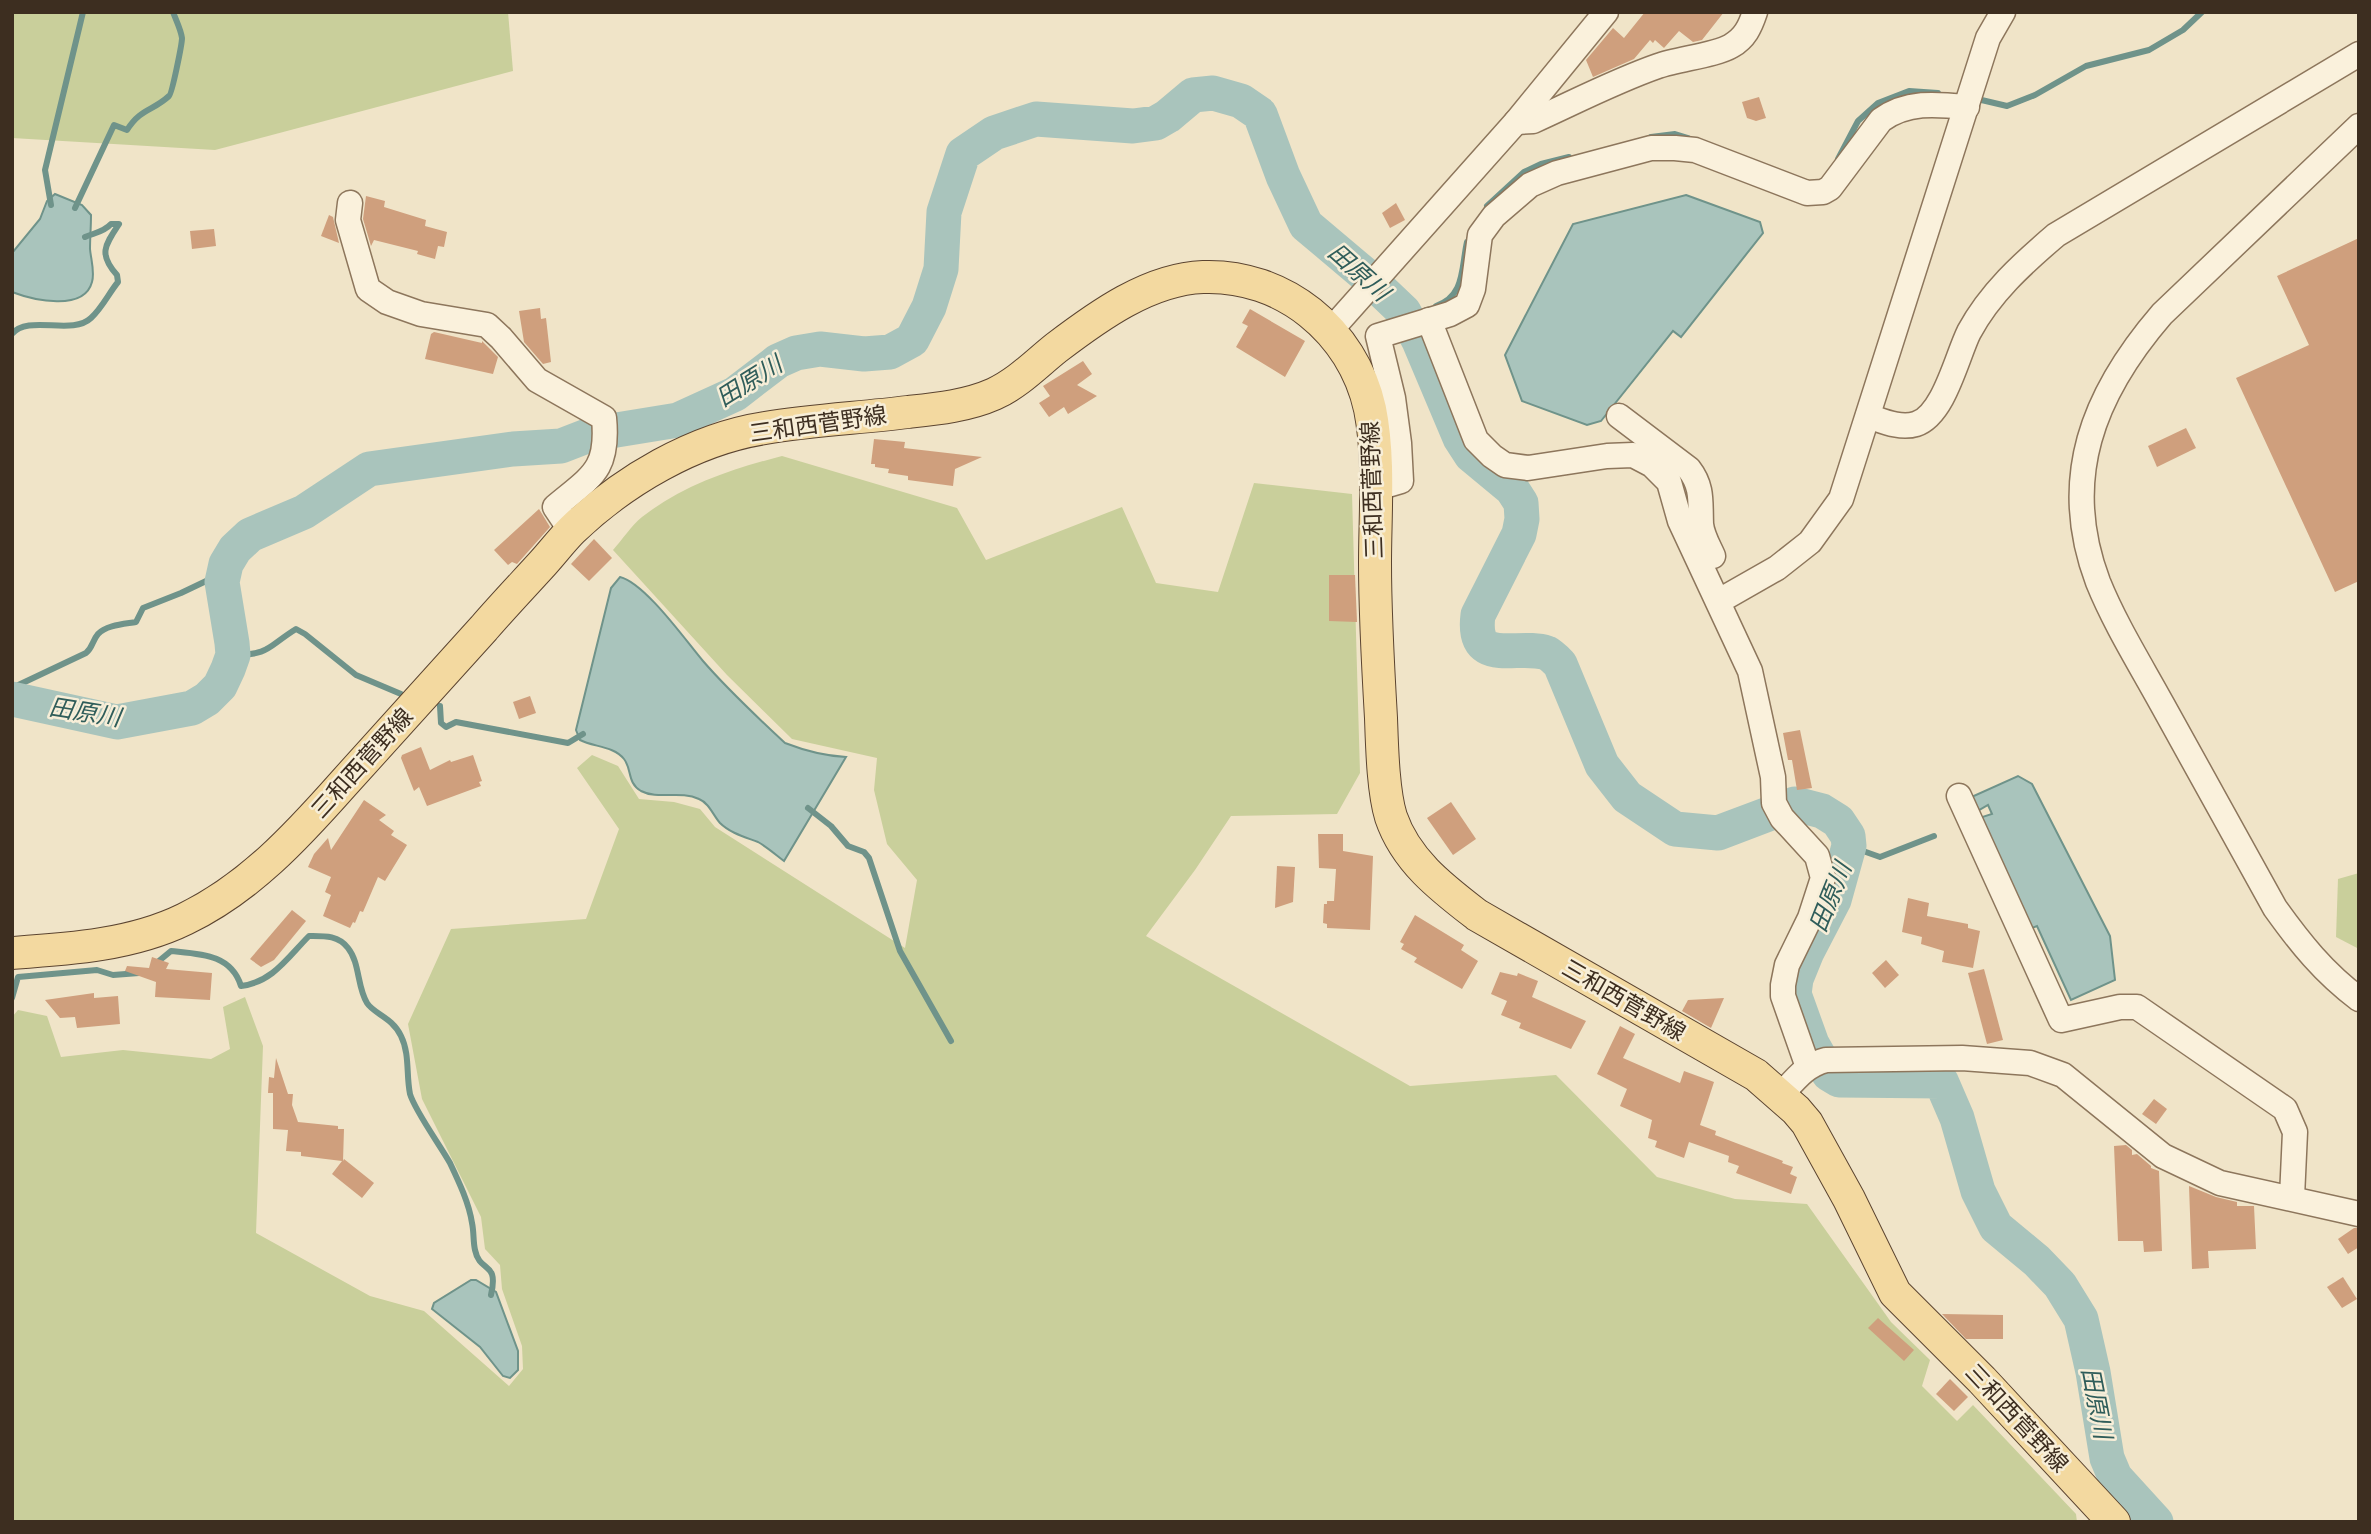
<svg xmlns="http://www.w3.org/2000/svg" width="2371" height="1534" font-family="'Zilla Slab','Noto Sans JP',serif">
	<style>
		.green { fill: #c9cf9b }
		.water { fill: #a9c4bc; stroke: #6f938a; stroke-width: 2 }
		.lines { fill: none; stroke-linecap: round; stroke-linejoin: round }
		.stream { stroke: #6f938a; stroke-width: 6 }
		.river { stroke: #a9c4bc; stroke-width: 35 }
		.building { fill: #cf9f7d }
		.minor-casing { stroke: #8d765c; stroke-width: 27 }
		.major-casing { stroke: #5b4430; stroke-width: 34 }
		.minor { stroke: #faf1dc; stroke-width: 24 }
		.major { stroke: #f3d9a0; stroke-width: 32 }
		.labels { text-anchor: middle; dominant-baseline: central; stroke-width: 5; stroke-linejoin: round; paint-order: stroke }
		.street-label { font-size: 23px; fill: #3d2e20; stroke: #f7eed8 }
		.water-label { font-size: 24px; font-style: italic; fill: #2f5d5a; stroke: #f7eed8 }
	</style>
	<rect width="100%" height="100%" fill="#f0e4c8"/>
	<g class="green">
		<path d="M12 12H508L513 71 215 150 12 138Z"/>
		<path d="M782 456 957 508 986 560 1122 507 1156 583 1218 592 1254 483 1352 494 1360 773 1337 814 1231 816 1195 870 1146 936 1410 1086 1556 1075 1657 1177 1735 1199 1807 1204 1891 1322 1930 1360 1922 1386 1957 1421 1973 1405 2076 1514 2077 1522H12V1017L18 1010 47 1016 61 1057 123 1050 211 1059 230 1049 223 1007 245 997 263 1046 256 1233 370 1296 424 1311 509 1386 523 1369 522 1346 502 1289 500 1265 485 1249 481 1217 422 1099 408 1024 451 929 586 919 619 829 577 768 592 755 618 766 639 799 674 802 700 809 715 827 905 948 917 880 887 844 874 790 877 758 792 739 727 675 613 550C622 540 631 526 642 517 683 485 732 469 782 456Z"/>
		<path d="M2359 873V949L2336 937 2338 879Z"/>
	</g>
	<g class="water">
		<path d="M55 194 82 205 91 215C91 227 90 238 90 249 91 260 95 272 92 282 84 312 33 300 12 292V253L40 219 47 201Z"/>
		<path d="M1686 195 1760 222 1763 233 1681 337 1673 331 1601 421 1587 425 1522 401 1505 355 1573 224Z"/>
		<path d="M620 577C645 583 686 641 703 661 728 690 757 717 785 743 803 750 827 756 846 757L784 861C776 855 767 847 758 842 745 837 730 833 720 823 713 815 709 803 699 799 680 790 658 800 641 791 627 783 632 769 624 759 614 746 593 747 580 740L576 730 611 588Z"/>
		<path d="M2018 776 2032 784 2110 936 2115 980 2071 1000 2037 926 2027 930 1976 819 1992 814 1988 805 1974 813 1967 799Z"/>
		<path d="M471 1280H476L496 1292 518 1351V1370L510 1378 503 1376 480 1347 432 1309 434 1303Z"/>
	</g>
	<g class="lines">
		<g class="stream">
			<path d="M1973 98 2007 106 2035 95 2086 66 2149 50 2183 30 2202 12"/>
			<path d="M1651 137 1675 134 1688 138"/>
			<path d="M1838 159 1858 121 1878 103 1909 91 1938 93"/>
			<path d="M51 205 45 170 83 12"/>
			<path d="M1487 206 1524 172 1541 164 1569 157"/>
			<path d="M75 208 114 125 127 130C141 108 153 111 169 96 172 94 182 44 182 38 181 30 176 20 173 12"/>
			<path d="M1436 306C1465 296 1461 269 1467 242"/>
			<path d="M12 334C28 314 72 336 91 318 102 308 109 293 118 282L117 275C98 254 105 245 119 224H111C104 232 94 233 85 237"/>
			<path d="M233 655C270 655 267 647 296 629L305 634 356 675 401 694"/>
			<path d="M12 688 86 653C93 647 92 641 98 634 106 625 125 624 136 622L143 608 181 593 225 572"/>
			<path d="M440 706 441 723 446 727 456 722 568 743 583 734"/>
			<path d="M808 808 831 826 848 846 864 852 869 858 900 951 951 1041"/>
			<path d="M1849 846 1880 857 1934 836"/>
			<path d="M154 965 171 951C200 954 231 954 241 986 273 982 288 957 309 936 324 936 338 935 348 948 360 963 357 987 367 1003 374 1014 392 1017 401 1036 410 1054 406 1075 410 1094 415 1111 440 1145 450 1163 459 1182 469 1203 472 1223 474 1232 473 1241 475 1250 480 1274 499 1260 491 1295"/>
			<path d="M12 998 18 977 97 970 113 975 139 973"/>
		</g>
		<path class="river" d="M12 699 117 722 192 708 207 699 220 686 228 669 233 655 232 643 222 582 226 564 235 549 250 535 304 512 369 469 513 449 561 446 592 434 678 420 735 394 778 361 796 353 820 349 864 354 890 352 912 340 929 307 941 269 944 212 963 154 994 133 1036 119 1133 126 1156 123 1168 116 1193 95 1213 93 1241 101 1260 114 1283 176 1306 225 1363 273 1404 312 1419 341 1460 438 1471 455 1512 489 1521 503 1522 519 1519 534 1478 615C1471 669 1517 643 1547 653 1551 655 1556 660 1560 664L1602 765 1627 797 1675 829 1718 833 1795 804 1822 811 1838 821 1848 836 1849 846 1834 900 1807 952 1796 979 1794 994 1812 1044 1829 1074 1839 1080 1941 1081 1957 1118 1978 1191 1996 1227 2037 1261 2060 1285 2081 1319 2093 1372 2107 1458 2115 1477 2156 1522"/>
	</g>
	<g class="building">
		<path d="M1645 12H1724L1702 40 1693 42 1679 31 1664 48 1655 40 1653 43 1650 40 1634 59 1593 77 1586 60 1613 28 1624 38Z"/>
		<path d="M1759 97 1766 118 1756 121 1747 118 1742 102Z"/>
		<path d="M366 196 385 201 384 207 426 220 425 226 447 232 444 247 438 246 435 259 417 254 418 251 374 240 371 246 363 219Z"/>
		<path d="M1396 203 1405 220 1390 228 1382 213Z"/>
		<path d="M329 215 333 217 339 243 321 236Z"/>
		<path d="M214 229 216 246 192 249 190 231Z"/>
		<path d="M2359 238V581L2335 592 2236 378 2309 345 2277 276Z"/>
		<path d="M540 308 541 319 546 318 551 362 543 364 524 342 519 311Z"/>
		<path d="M1250 309 1305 341 1285 377 1236 347 1248 326 1242 323Z"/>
		<path d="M434 332 482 343V341L498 357 493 374 425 359 431 334Z"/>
		<path d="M1083 361 1092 374 1077 385 1097 396 1068 414 1064 407 1049 417 1039 403 1050 396 1043 386Z"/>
		<path d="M2186 428 2196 448 2157 467 2148 446Z"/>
		<path d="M874 439 905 442 904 448 982 457 955 469 953 486 908 480V476L888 473 889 469 875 467V464H871Z"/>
		<path d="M539 509 550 527 517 564 512 562 508 565 494 550Z"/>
		<path d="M594 539 612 558 589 581 571 564Z"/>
		<path d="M1329 575H1355L1357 622 1329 621Z"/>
		<path d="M530 696 536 713 519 719 513 702Z"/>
		<path d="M1800 730 1812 788 1797 790 1792 760H1788L1783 733Z"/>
		<path d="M421 747 430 770 450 760 451 762 473 755 482 781 479 782 481 786 427 806 419 787 414 791 401 758 402 755Z"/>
		<path d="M364 800 386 815 379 820 394 831 391 835 407 845 385 881 378 877 363 912 360 911 355 923 353 922 350 928 323 916 331 895 325 892 331 877 308 867 314 854 328 838 331 850Z"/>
		<path d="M1451 802 1476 839 1453 855 1427 818Z"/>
		<path d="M1318 834H1343V851L1373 856 1370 930 1327 928V924L1323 923 1324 904H1327V901H1334L1336 869 1319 868Z"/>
		<path d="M1277 866 1295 867 1293 902 1275 908Z"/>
		<path d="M1908 898 1929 903 1927 916 1968 924V928L1980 931 1973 968 1942 962 1944 951 1921 944 1922 937 1902 932Z"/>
		<path d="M292 910 306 921 274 960 261 967 250 959Z"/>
		<path d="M1415 915 1464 945 1461 950 1478 961 1462 989 1414 962 1417 958 1401 949 1404 944 1400 942Z"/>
		<path d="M152 957 169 963 166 969 212 973 210 1000 155 997 156 982 125 971 127 966 149 968Z"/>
		<path d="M1886 960 1899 975 1885 988 1872 973Z"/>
		<path d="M1984 969 2003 1040 1987 1044 1968 973Z"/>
		<path d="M1500 972 1517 976 1518 973 1538 981 1532 997 1586 1021 1571 1049 1519 1028 1521 1023 1501 1015 1507 1001 1491 994Z"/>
		<path d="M94 993V998L118 996 120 1024 77 1028 75 1017 60 1018 45 1000Z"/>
		<path d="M1724 998 1711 1028 1682 1011 1688 1000Z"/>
		<path d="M1620 1026 1635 1034 1623 1058 1680 1083 1684 1071 1714 1082 1700 1125 1716 1131 1715 1135 1783 1161 1782 1163 1793 1167 1790 1174 1797 1177 1791 1194 1736 1173 1739 1166 1728 1162 1729 1156 1689 1142 1684 1158 1655 1147 1657 1141 1648 1138 1652 1120 1620 1106 1627 1089 1597 1074Z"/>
		<path d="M276 1058 288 1094H293L292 1105 298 1122 338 1126V1129H344L343 1161 344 1159 374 1183 362 1198 332 1174 342 1161 301 1156V1152L286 1151 288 1130 273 1129V1093H268L269 1077 274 1078Z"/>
		<path d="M2154 1099 2167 1109 2156 1124 2142 1114Z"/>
		<path d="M2126 1145 2132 1150V1155L2137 1154 2151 1166V1168L2159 1171 2162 1251 2144 1252 2143 1241H2118L2114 1146Z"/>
		<path d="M2189 1186 2216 1197 2237 1202V1206H2254L2256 1249 2208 1251 2209 1268 2192 1269Z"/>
		<path d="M2354 1228H2359V1247L2348 1254 2338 1239Z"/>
		<path d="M2343 1277 2357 1299 2342 1308 2327 1287Z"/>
		<path d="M1942 1314 2003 1315V1339H1966Z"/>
		<path d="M1878 1318 1914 1350 1904 1361 1868 1328Z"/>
		<path d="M1950 1379 1968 1397 1954 1411 1936 1394Z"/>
	</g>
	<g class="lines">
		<defs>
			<g id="minor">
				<path d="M1516 122 1533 121C1575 102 1615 81 1658 66 1677 59 1716 55 1731 46 1745 38 1750 27 1755 12"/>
				<path d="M2359 126 2162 314C2093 394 2059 479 2098 582 2115 624 2140 664 2162 704 2200 772 2237 840 2275 908 2300 943 2324 973 2359 999"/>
				<path d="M350 203 348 220 368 289 387 302 421 314 487 325 501 338 537 380 604 418C609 470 592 476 555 507L571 531"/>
				<path d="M1429 320 1476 440 1492 456 1505 465 1528 468 1607 456 1633 455 1652 465 1669 482 1680 521 1750 671 1773 777 1774 803 1782 818 1817 856 1823 878 1810 918 1787 965 1783 985V996L1808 1067"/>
				<path d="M1330 331 1516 122 1606 12"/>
				<path d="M1619 416 1689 469C1703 487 1700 502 1701 524 1702 535 1708 545 1713 556"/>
				<path d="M1868 416C1883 421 1900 429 1916 424 1944 415 1957 356 1969 332 1990 293 2022 264 2056 235L2359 54"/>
				<path d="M1374 489 1401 481 1399 443 1393 398 1378 336 1450 314 1467 305 1473 289 1480 235 1494 216 1530 185 1557 173 1651 148H1675L1695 150 1807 193 1823 192 1830 188 1881 120C1907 101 1936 104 1967 107"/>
				<path d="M1719 601 1777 568 1810 542 1841 499 1988 38 2003 12"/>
				<path d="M1959 796 2061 1020 2120 1007H2137L2285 1109 2295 1132 2292 1197"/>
				<path d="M1780 1096C1794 1081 1805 1065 1826 1060L1962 1058 2030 1063 2063 1075 2163 1156 2220 1183 2359 1214"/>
			</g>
			<path id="major" d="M12 953C70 949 132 945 185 919 249 888 296 837 343 784 390 732 437 680 484 628 503 606 523 585 543 563 553 552 562 540 572 530 623 481 694 439 765 428 812 420 860 418 908 412 936 409 967 406 994 394 1018 383 1036 364 1056 348 1098 316 1149 279 1203 277 1283 274 1353 331 1370 409 1380 459 1375 513 1375 563 1375 615 1378 667 1381 718 1382 746 1383 791 1391 817 1406 861 1442 888 1477 915L1756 1075 1796 1110 1807 1123 1849 1199 1895 1293 1982 1380 2114 1522"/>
		</defs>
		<use href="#minor" class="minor-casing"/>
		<use href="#major" class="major-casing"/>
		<use href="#minor" class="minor"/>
		<use href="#major" class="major"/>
	</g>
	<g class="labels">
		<g class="street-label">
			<text transform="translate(818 424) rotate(-8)">三和西菅野線</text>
			<text transform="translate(1372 490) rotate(-92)">三和西菅野線</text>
			<text transform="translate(362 763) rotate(-48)">三和西菅野線</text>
			<text transform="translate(1624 1000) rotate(30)">三和西菅野線</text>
			<text transform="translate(2017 1418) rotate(47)">三和西菅野線</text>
		</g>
		<g class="water-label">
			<text transform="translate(1359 272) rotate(42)">田原川</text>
			<text transform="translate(749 381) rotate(-32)">田原川</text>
			<text transform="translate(85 712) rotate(9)">田原川</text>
			<text transform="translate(1830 897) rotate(-68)">田原川</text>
			<text transform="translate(2097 1403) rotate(79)">田原川</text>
		</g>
	</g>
	<rect width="2371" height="1534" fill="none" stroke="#3d2e20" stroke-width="28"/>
</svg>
